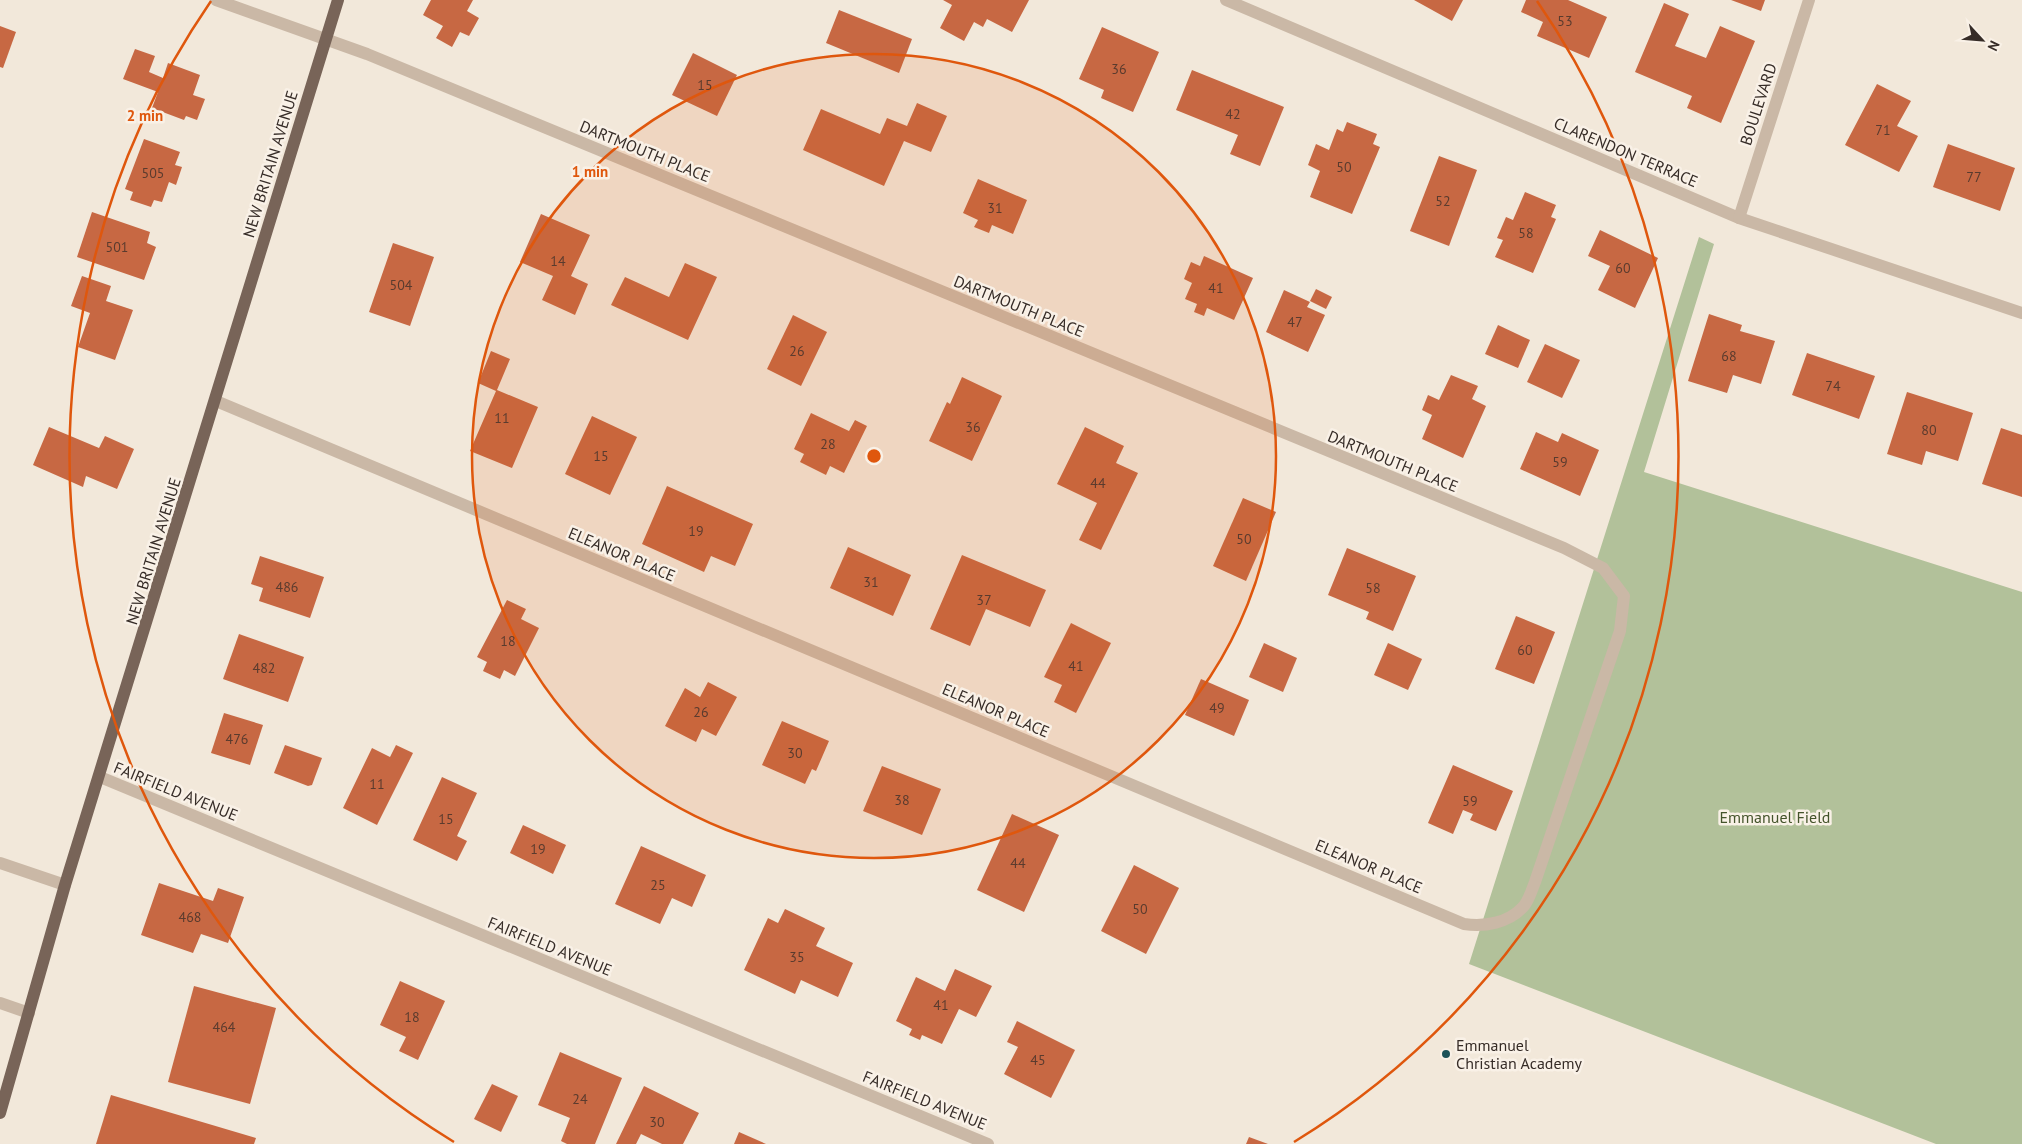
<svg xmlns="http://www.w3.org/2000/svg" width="2022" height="1144" font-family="'PT Sans',sans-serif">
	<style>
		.green { fill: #b2c19a }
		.building { fill: #c76843 }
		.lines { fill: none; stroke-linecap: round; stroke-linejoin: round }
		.minor { stroke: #cab8a6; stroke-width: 12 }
		.major { stroke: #786458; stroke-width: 12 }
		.ring { fill: none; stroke: #df570d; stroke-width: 2.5 }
		.poi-dot { fill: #1c5258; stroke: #f9f1e7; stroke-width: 2 }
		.labels { text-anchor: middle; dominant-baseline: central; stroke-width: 5; stroke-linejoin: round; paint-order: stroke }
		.number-label { font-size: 14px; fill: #5a3b2e }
		.street-label { font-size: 16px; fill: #362c27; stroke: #f9f1e7 }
		.park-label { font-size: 16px; fill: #44542b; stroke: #f9f1e7 }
		.poi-label { font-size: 16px; fill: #362c27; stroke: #f9f1e7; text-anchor: start }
		.centre { fill: #df570d; stroke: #f9f1e7; stroke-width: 2.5 }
		.ring-label { font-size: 15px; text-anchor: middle; font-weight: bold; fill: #df570d; stroke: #f9f1e7; stroke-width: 5; stroke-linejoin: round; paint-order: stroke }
	</style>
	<rect width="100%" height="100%" fill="#f2e8da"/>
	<path class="green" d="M1699 237 1714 244 1644 472 2022 592V1144H1936L1469 964Z"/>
	<g class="building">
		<path d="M431 0H473L467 11 479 18 469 36 460 32 452 47 436 38 443 26 423 15Z"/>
		<path d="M943 0H1029L1012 32 987 19 983 27 974 22 964 41 940 28 952 5Z"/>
		<path d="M1414 0H1463L1452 21Z"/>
		<path d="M1526 0H1568L1607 17 1589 58 1537 36 1543 22 1521 12Z"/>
		<path d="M1731 0H1765L1761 11Z"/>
		<path d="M1664 3 1689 14 1675 46 1706 58 1720 26 1755 41 1721 123 1687 108 1692 96 1635 72Z"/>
		<path d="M839 10 912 39 899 73 826 43Z"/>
		<path d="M0 26 16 32 3 68 0 67Z"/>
		<path d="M1102 27 1159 52 1133 112 1101 98 1104 90 1079 79Z"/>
		<path d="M135 49 155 56 149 72 163 78 168 63 200 75 193 95 205 99 197 120 186 116 184 120 152 108 158 92 123 79Z"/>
		<path d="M693 53 737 75 717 116 672 95Z"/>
		<path d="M1192 70 1284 107 1260 166 1230 154 1238 135 1176 110Z"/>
		<path d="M1877 84 1911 101 1897 126 1918 136 1899 172 1845 145Z"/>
		<path d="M917 103 947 116 931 152 904 141 884 186 803 150 821 109 880 134 887 118 907 126Z"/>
		<path d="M1347 122 1377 134 1373 144 1380 147 1352 214 1310 197 1320 171 1308 165 1316 144 1329 150 1337 129 1343 132Z"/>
		<path d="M144 139 180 152 175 165 182 167 176 185 169 182 162 202 154 200 151 207 130 200 133 192 125 189Z"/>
		<path d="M1948 144 2015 168 2000 211 1933 187Z"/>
		<path d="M1439 156 1477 170 1449 246 1410 231Z"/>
		<path d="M978 179 1027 200 1013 234 992 225 989 233 974 227 978 220 963 213Z"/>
		<path d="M1525 192 1556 205 1551 217 1556 219 1533 273 1495 257 1503 240 1497 238 1506 217 1513 220Z"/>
		<path d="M92 212 150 232 147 243 156 247 144 280 77 257Z"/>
		<path d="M541 214 590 235 571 276 588 284 575 315 542 300 553 276 520 262Z"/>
		<path d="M1600 230 1658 258 1635 308 1598 290 1610 266 1588 256Z"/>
		<path d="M393 243 434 257 410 326 369 312Z"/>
		<path d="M1204 256 1253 278 1234 320 1207 308 1204 316 1194 312 1197 304 1185 299 1192 283 1184 279 1191 262 1200 266Z"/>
		<path d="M685 263 717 277 688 340 611 305 625 277 669 297Z"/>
		<path d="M82 276 111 286 106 301 133 310 115 360 78 347 90 313 71 306Z"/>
		<path d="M1316 289 1332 297 1326 309 1310 301Z"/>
		<path d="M1284 290 1310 302 1307 307 1325 315 1308 352 1266 332Z"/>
		<path d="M1709 314 1742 325 1740 331 1775 341 1761 384 1733 375 1727 393 1688 381Z"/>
		<path d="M793 315 827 332 801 386 767 369Z"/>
		<path d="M1498 325 1530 340 1518 368 1485 354Z"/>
		<path d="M1545 344 1580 360 1562 398 1527 382Z"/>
		<path d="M491 351 510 359 497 390 538 407 512 468 470 451 496 391 478 383Z"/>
		<path d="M1807 353 1875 376 1859 419 1792 395Z"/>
		<path d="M1451 375 1478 386 1472 399 1486 406 1463 458 1422 439 1432 415 1422 410 1428 395 1439 400Z"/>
		<path d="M962 377 1002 396 972 461 929 441 947 402 950 404Z"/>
		<path d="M1907 392 1973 413 1958 461 1926 451 1922 465 1887 454Z"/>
		<path d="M811 413 849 431 855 420 867 426 844 473 830 466 826 475 800 462 804 454 794 449Z"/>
		<path d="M592 416 637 437 610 495 565 474Z"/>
		<path d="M49 427 99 448 105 436 134 449 117 489 86 476 83 487 33 465Z"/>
		<path d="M1085 427 1124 446 1116 463 1138 473 1101 550 1079 540 1097 503 1057 484Z"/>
		<path d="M2001 428 2022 435V497L1982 484Z"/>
		<path d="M1536 432 1558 442 1562 433 1599 450 1580 496 1520 469Z"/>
		<path d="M667 486 753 524 735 566 711 556 704 572 642 544Z"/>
		<path d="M1243 498 1276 512 1246 581 1213 566Z"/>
		<path d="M848 547 911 575 893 616 830 588Z"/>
		<path d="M1347 548 1416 576 1393 631 1366 619 1369 612 1328 595Z"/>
		<path d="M962 555 1046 590 1030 627 986 609 970 646 930 629Z"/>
		<path d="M260 556 324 577 310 618 259 601 263 588 251 584Z"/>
		<path d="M507 600 526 609 521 619 539 628 515 676 504 670 500 679 483 671 487 662 477 657Z"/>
		<path d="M1516 616 1555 632 1534 684 1495 669Z"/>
		<path d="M1071 623 1111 643 1076 713 1054 702 1062 685 1044 677Z"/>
		<path d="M239 634 304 657 288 702 223 679Z"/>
		<path d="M1264 643 1297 658 1283 692 1249 677Z"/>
		<path d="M1388 643 1422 659 1408 690 1374 675Z"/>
		<path d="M1201 679 1249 700 1234 736 1185 715Z"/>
		<path d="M708 682 737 697 716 736 702 729 696 742 665 726 685 688 700 697Z"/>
		<path d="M224 713 263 725 250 765 211 753Z"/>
		<path d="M782 721 829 741 816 771 812 769 805 784 762 765Z"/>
		<path d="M285 745 322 758 312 785 308 786 274 773Z"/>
		<path d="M396 745 413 753 377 825 343 808 372 748 390 757Z"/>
		<path d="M1453 765 1513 791 1496 831 1470 820 1473 814 1463 810 1453 834 1428 823Z"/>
		<path d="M882 766 941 789 922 835 863 811Z"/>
		<path d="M442 777 477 793 457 836 467 841 457 861 413 840Z"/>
		<path d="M1012 814 1059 835 1024 912 977 890Z"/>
		<path d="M523 825 566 845 553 874 510 853Z"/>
		<path d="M641 846 706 875 692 907 672 898 660 924 615 904Z"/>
		<path d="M1134 865 1179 888 1146 954 1101 931Z"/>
		<path d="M159 883 213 901 218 888 244 897 228 943 201 934 193 953 141 935Z"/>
		<path d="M785 909 825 928 816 946 853 963 838 997 801 980 795 994 744 970 768 918 778 923Z"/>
		<path d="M955 969 992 986 976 1017 959 1009 942 1044 922 1035 920 1040 909 1035 912 1029 896 1021 916 977 945 991Z"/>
		<path d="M400 981 445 1001 418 1060 399 1051 406 1037 380 1025Z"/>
		<path d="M194 986 276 1008 250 1104 168 1082Z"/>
		<path d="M1017 1021 1075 1050 1051 1098 1004 1074 1018 1047 1007 1042Z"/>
		<path d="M560 1052 622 1078 595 1144H567L561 1141 570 1118 538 1105Z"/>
		<path d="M492 1084 518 1096 501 1132 474 1119Z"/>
		<path d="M644 1086 699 1113 683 1144H662L641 1134 636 1144H616Z"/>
		<path d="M111 1095 256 1138 254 1144H96Z"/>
		<path d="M739 1132 766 1144H734Z"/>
		<path d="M1249 1137 1268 1144H1246Z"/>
	</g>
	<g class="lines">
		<g class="minor">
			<path d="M216 0 367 54 1564 548 1603 568 1624 596 1620 631 1535 882C1532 889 1529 901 1523 907 1508 923 1485 927 1464 924L216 401"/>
			<path d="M1226 0 1739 218 2022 313"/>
			<path d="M1739 218 1809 0"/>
			<path d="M100 777 988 1144"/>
			<path d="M0 863 65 885"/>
			<path d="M0 1003 29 1013"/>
		</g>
		<path class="major" d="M0 1113 65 885 338 0"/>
	</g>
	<circle cx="874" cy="456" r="402" fill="#df570d" fill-opacity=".12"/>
	<g class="ring">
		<circle cx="874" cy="456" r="402"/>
		<path d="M454 1142A804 804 0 0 1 211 1M1537 1A804 804 0 0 1 1294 1142"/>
	</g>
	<circle class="poi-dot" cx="1446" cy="1054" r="5"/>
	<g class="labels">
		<g class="number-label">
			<text x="1565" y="21">53</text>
			<text x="1119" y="69">36</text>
			<text x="705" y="85">15</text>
			<text x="1233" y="114">42</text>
			<text x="1883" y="130">71</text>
			<text x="1344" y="167">50</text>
			<text x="153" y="173">505</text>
			<text x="1974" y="177">77</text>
			<text x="1443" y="201">52</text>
			<text x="995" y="208">31</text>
			<text x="1526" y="233">58</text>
			<text x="117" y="247">501</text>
			<text x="558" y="261">14</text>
			<text x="1623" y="268">60</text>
			<text x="401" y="285">504</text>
			<text x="1216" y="288">41</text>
			<text x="1295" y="322">47</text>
			<text x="797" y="351">26</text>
			<text x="1729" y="356">68</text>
			<text x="1833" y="386">74</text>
			<text x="502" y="418">11</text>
			<text x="973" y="427">36</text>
			<text x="1929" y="430">80</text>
			<text x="828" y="444">28</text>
			<text x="601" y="456">15</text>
			<text x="1560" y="462">59</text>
			<text x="1098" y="483">44</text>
			<text x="696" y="531">19</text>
			<text x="1244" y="539">50</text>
			<text x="871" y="582">31</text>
			<text x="287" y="587">486</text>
			<text x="1373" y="588">58</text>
			<text x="984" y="600">37</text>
			<text x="508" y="641">18</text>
			<text x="1525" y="650">60</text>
			<text x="1076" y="666">41</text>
			<text x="264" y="668">482</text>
			<text x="1217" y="708">49</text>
			<text x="701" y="712">26</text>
			<text x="237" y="739">476</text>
			<text x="795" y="753">30</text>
			<text x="377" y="784">11</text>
			<text x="902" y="800">38</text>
			<text x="1470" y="801">59</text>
			<text x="446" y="819">15</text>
			<text x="538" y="849">19</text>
			<text x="1018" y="863">44</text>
			<text x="658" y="885">25</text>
			<text x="1140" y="909">50</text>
			<text x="190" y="917">468</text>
			<text x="797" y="957">35</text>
			<text x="941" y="1005">41</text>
			<text x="412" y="1017">18</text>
			<text x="224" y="1027">464</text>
			<text x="1038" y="1060">45</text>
			<text x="580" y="1099">24</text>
			<text x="657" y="1122">30</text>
		</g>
		<g class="street-label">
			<text transform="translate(1758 104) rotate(-72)">BOULEVARD</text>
			<text transform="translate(645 151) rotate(22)">DARTMOUTH PLACE</text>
			<text transform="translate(1626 152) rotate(23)">CLARENDON TERRACE</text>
			<text transform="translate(270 164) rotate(-73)">NEW BRITAIN AVENUE</text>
			<text transform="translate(1019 306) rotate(22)">DARTMOUTH PLACE</text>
			<text transform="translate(1393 461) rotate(22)">DARTMOUTH PLACE</text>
			<text transform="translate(153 551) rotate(-73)">NEW BRITAIN AVENUE</text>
			<text transform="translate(622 554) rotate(23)">ELEANOR PLACE</text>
			<text transform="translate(996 710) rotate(23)">ELEANOR PLACE</text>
			<text transform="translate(176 791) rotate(22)">FAIRFIELD AVENUE</text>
			<text transform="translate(1369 866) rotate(23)">ELEANOR PLACE</text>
			<text transform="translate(550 946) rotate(22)">FAIRFIELD AVENUE</text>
			<text transform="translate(925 1100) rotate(22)">FAIRFIELD AVENUE</text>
		</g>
		<g class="park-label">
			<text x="1775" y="817">Emmanuel Field</text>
		</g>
		<g class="poi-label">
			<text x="1456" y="1045">Emmanuel<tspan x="1456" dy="18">Christian Academy</tspan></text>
		</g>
	</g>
	<circle cx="874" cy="456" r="8" class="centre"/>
	<g class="ring-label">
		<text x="145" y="121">2 min</text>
		<text x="590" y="177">1 min</text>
	</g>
	<g transform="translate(1982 40) rotate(116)" stroke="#f9f1e7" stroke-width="4" paint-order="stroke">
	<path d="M0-4L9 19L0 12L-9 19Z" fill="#362c27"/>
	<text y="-8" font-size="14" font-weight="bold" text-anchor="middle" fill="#362c27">N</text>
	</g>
</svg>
